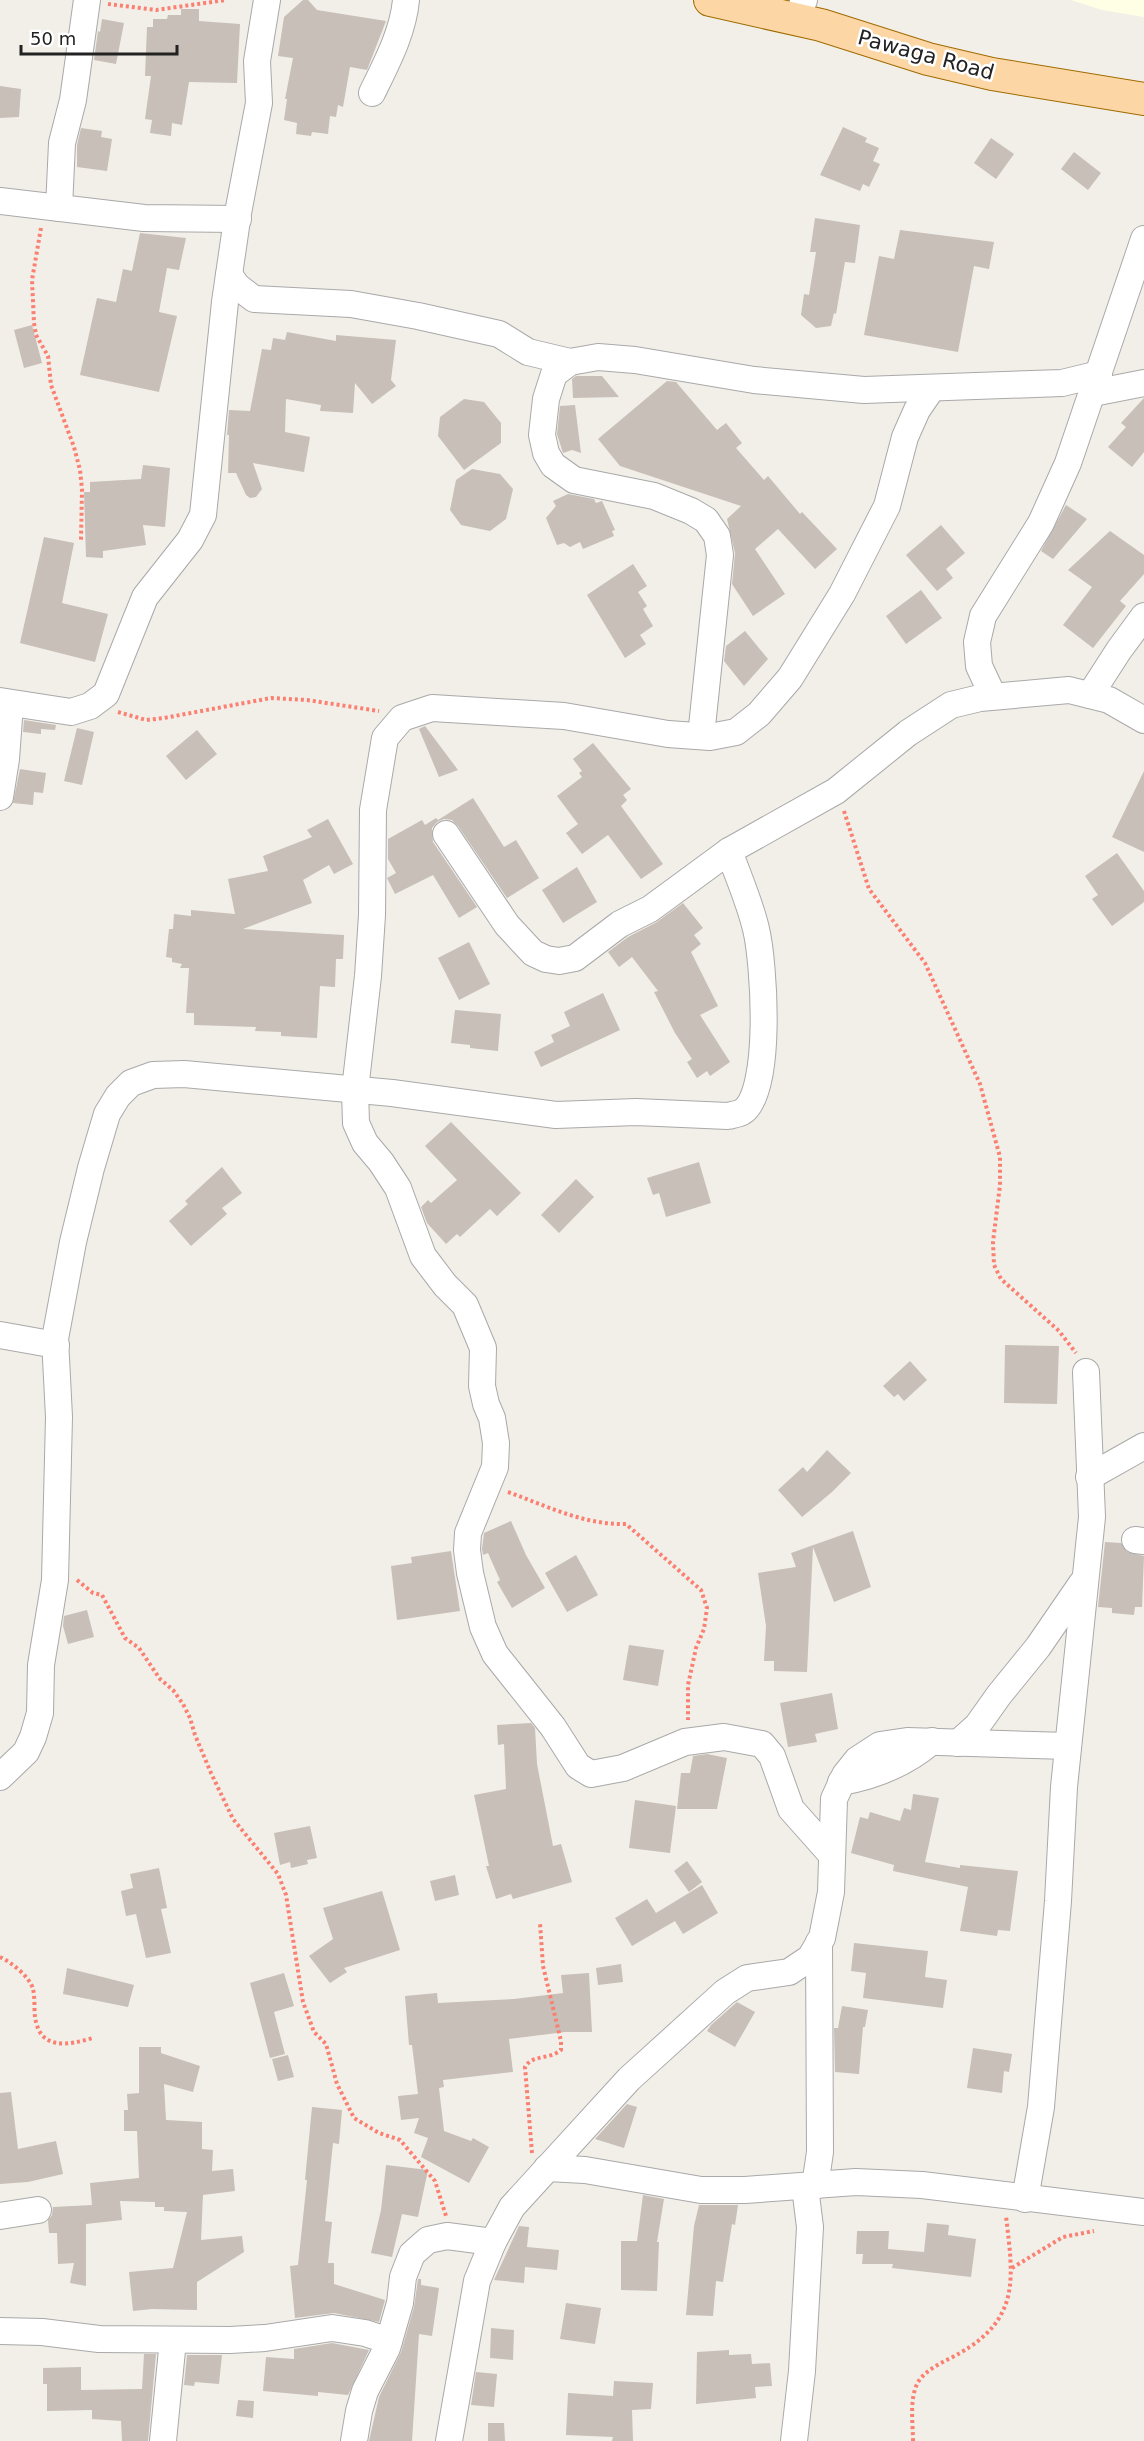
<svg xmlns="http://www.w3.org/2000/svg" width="1144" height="2441" font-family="'DejaVu Sans',sans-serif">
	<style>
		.education { fill: #ffffe5 }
		.building { fill: #c7bfb8 }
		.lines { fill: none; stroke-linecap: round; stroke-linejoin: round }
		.minor-casing { stroke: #a9a9a9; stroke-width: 28 }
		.major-casing { stroke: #a06b00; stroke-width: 34 }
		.path { stroke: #fa8072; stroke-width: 4; stroke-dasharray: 3 3; stroke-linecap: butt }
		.minor { stroke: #fff; stroke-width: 26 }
		.major { stroke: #fcd6a4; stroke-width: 32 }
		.labels { text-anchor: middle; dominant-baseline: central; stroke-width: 5; stroke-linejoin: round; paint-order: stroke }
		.street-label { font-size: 21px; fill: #222; stroke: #fff }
	</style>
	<rect width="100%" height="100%" fill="#f2efe9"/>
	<path class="education" d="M1071 0H1144V17L1102 10Z"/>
	<g class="building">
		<path d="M303 0H308L317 10 386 21 367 70 350 67 343 107 338 105 336 117 330 116 328 134 312 132 311 136 296 134 297 123 284 120 287 99H285L293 58 278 56 284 17Z"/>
		<path d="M181 9H199V21L240 24 237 83 189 82 182 125 172 123 171 136 150 133 152 120 145 119 151 76H145L147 27H153V19H167L168 15H181Z"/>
		<path d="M102 19 124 23 116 64 94 60 98 31 100 32Z"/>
		<path d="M0 86 21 89 19 117 0 118Z"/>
		<path d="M843 127 867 138 865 142 879 148 873 161 880 164 869 187 863 184 860 191 820 175Z"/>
		<path d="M81 128 102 131 101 137 112 139 107 171 77 167V145Z"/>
		<path d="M991 138 1014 154 996 179 974 163Z"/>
		<path d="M1074 152 1101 173 1088 190 1061 169Z"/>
		<path d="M815 218 860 225 855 263 845 262 836 314 834 313 831 326 816 328 801 315 804 294 809 295 816 252H810Z"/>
		<path d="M900 230 994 242 989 269 974 266 958 352 864 335 879 256 894 259Z"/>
		<path d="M140 233 186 238 179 270 167 268 159 312 177 316 159 392 80 375 97 298 116 302 123 269 132 271Z"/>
		<path d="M32 325 42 363 24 368 14 330Z"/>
		<path d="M287 332 336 341V335L396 340 391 380 396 386 372 404 355 383 353 413 320 411 321 405 286 399 285 432 310 437 304 472 253 463 262 489 256 497 250 498 246 495 236 473H228L229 435H227L229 410 250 411 262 349 271 350 273 338 285 340Z"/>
		<path d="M576 376H602L619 397 573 398 572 379Z"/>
		<path d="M667 381 676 382 717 430 726 423 742 443 736 448 764 480 768 476 800 514 802 512 837 549 815 569 778 529 755 549 785 594 753 616 732 584 735 553 727 519 741 506 620 466 598 439Z"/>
		<path d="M1144 398V452L1132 467 1108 447 1126 427 1121 423Z"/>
		<path d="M464 399 484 402 501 423V443L464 470 438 436 440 417Z"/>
		<path d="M575 405 581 453 572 450 563 453 557 434 560 406Z"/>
		<path d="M143 465 170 468 165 527 143 525 146 545 103 551V558L86 557 84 492H90V482L141 479Z"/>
		<path d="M472 469 500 474 513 489 506 519 490 531 461 525 450 510 456 480Z"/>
		<path d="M568 494 594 499 596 503 602 501 615 530 612 531 614 536 583 549 580 542 570 547 564 543 557 545 546 518 556 506 553 501Z"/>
		<path d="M1066 505 1087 519 1053 559 1041 551Z"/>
		<path d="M941 525 965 553 946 569 953 578 937 591 906 555Z"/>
		<path d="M1110 531 1144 555V574L1120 601 1126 606 1093 648 1063 625 1092 587 1068 570Z"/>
		<path d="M44 537 74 543 62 603 108 614 95 662 20 643Z"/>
		<path d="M633 564 647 586 638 592 647 606 643 609 653 626 640 635 646 644 625 658 587 595Z"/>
		<path d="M921 590 942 618 906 644 886 616Z"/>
		<path d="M745 631 768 659 744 686 724 661 726 646Z"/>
		<path d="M24 720 56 725 55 730 41 729V734L23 732Z"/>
		<path d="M425 726 458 770 439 777 419 729Z"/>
		<path d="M77 728 94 732 82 785 64 781Z"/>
		<path d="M197 730 217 754 186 780 166 756Z"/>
		<path d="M593 743 631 789 623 795 627 800 621 806 663 864 641 879 608 835 582 854 566 833 578 824 557 796 582 777 579 773 582 771 573 759Z"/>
		<path d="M20 769 46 773 43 793 34 792 33 805 13 803Z"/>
		<path d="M1144 771V852L1112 837Z"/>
		<path d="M473 798 504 847 516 840 539 878 507 898 458 826 452 820 444 819 437 822 432 828 433 842 477 907 459 918 433 875 395 894 387 878 396 873 388 859V839L422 820 425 825 436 818 438 820Z"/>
		<path d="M328 819 353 864 334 874 329 865 303 880 312 903 243 929 344 935 343 959H336L335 987 320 986 317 1038 281 1036V1032L255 1031 256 1027 194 1025V1013H186L189 968H180L182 964 172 962V958L166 957 169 929H173L174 914 191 916V910L235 914 228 879 268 871 263 856 312 837 307 830Z"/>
		<path d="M1117 853 1144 891V902L1112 926 1092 899 1098 895 1085 876Z"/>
		<path d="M577 867 597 902 563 923 542 890Z"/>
		<path d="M683 903 703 928 694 935 701 944 691 952 718 1006 700 1015 730 1062 710 1076 707 1071 697 1078 687 1062 692 1059 675 1033 654 992 658 991 632 957 619 967 608 952 628 937 657 922Z"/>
		<path d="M469 942 490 984 459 1000 438 958Z"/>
		<path d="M603 993 620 1030 541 1067 534 1052 554 1042 551 1035 570 1026 564 1012Z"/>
		<path d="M455 1010 501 1014 498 1051 470 1048V1045L451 1043Z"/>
		<path d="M451 1122 521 1193 497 1216 490 1209 460 1237 457 1234 446 1244 427 1223 421 1207 428 1200 431 1203 457 1180 425 1146Z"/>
		<path d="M699 1162 711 1203 666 1217 659 1193 653 1195 647 1178Z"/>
		<path d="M222 1167 242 1193 222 1208 227 1214 191 1246 169 1221 188 1204 185 1201Z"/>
		<path d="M576 1179 594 1197 559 1233 541 1215Z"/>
		<path d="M1005 1345 1059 1346 1057 1404 1004 1403Z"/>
		<path d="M910 1361 927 1380 904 1401 898 1394 894 1397 883 1386Z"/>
		<path d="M827 1450 851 1473 832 1492 802 1517 778 1490 803 1467 807 1472Z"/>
		<path d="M511 1521 526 1555 545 1588 512 1608 497 1582 500 1580 488 1553 483 1555 482 1549 484 1533Z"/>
		<path d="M853 1531 871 1587 834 1602 813 1547 807 1672 774 1671V1661H764L766 1626 758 1573 796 1567 791 1553Z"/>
		<path d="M1105 1542 1121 1543 1127 1552 1144 1556 1142 1607H1135L1134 1615 1112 1613V1608L1098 1607Z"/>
		<path d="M451 1551 460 1611 397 1620 391 1566 412 1563 411 1557Z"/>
		<path d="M576 1555 598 1595 567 1612 545 1573Z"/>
		<path d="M87 1610 94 1637 68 1644 63 1626 64 1616Z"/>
		<path d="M629 1645 664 1650 658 1686 623 1680Z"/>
		<path d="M832 1693 838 1729 815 1734 817 1742 788 1747 780 1703Z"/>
		<path d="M531 1723 535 1728 537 1764 553 1846 561 1844 572 1882 513 1899 511 1894 496 1899 486 1866H489L474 1795 506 1789 504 1744 498 1745 497 1725Z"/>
		<path d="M707 1754 727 1758 717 1809H677L681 1773H690L693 1756Z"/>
		<path d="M913 1794 939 1798 925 1862 960 1868V1865L1018 1871 1010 1931 998 1930 997 1936 960 1931 968 1887 893 1871 894 1865 851 1853 860 1817 868 1819 870 1812 900 1821 904 1808 911 1810Z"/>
		<path d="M635 1800 676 1806 670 1853 629 1848Z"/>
		<path d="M310 1826 317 1858 307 1860 308 1864 291 1868 290 1862 280 1865 274 1833Z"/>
		<path d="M687 1861 702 1882 689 1892 674 1871Z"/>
		<path d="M159 1868 167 1908 161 1909 171 1953 146 1958 136 1914 126 1916 121 1891 133 1888 130 1874Z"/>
		<path d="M455 1875 459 1895 435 1901 430 1881Z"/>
		<path d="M702 1885 718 1913 683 1934 675 1921 632 1946 615 1918 647 1899 656 1913Z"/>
		<path d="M382 1891 400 1950 344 1968 347 1972 330 1983 309 1956 333 1939 323 1908Z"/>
		<path d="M854 1943 928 1951 925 1977 947 1980 943 2008 863 1998 866 1973 851 1971Z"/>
		<path d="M621 1964 623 1982 598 1985 596 1968Z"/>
		<path d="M67 1968 134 1985 128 2007 63 1994Z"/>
		<path d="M284 1973 294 2006 274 2012 285 2054 270 2058 250 1983Z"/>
		<path d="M589 1973 592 2032H565L509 2039 513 2072 443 2080 444 2087 439 2088 444 2131 471 2141 473 2138 489 2147 469 2183 421 2157 428 2138 414 2133 419 2118 401 2120 398 2096 418 2094 412 2045H409L405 1996 437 1993 438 2003 514 1999 563 1993 561 1975Z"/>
		<path d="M737 2002 755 2012 735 2047 707 2031 711 2025Z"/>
		<path d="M842 2006 868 2010 865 2027H863L859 2074 835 2072 834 2028H838Z"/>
		<path d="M139 2047H161V2053L200 2066 193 2092 164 2084 166 2120 202 2122V2149L213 2150 212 2171 233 2169 235 2191 203 2195 201 2240 242 2236 244 2252 197 2282V2310L152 2309 133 2311 129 2272 173 2268 187 2212 164 2211V2207H155V2202L120 2201 122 2220 86 2224V2286L70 2283 74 2263 58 2264 57 2233H49L48 2220 52 2215 53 2207 92 2205 90 2183 139 2178 137 2131H124V2110H128L127 2094 139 2093Z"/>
		<path d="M973 2048 1012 2054 1009 2072 1004 2071 1002 2093 967 2088Z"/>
		<path d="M288 2055 294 2077 278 2081 272 2059Z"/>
		<path d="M11 2092 18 2149 56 2141 63 2174 28 2182 0 2184V2093Z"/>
		<path d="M627 2104 637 2107 624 2148 595 2139Z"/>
		<path d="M312 2107 342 2110 339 2144 333 2143 325 2221 332 2222 328 2263H334V2284L385 2300 379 2322 334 2313 295 2318 290 2266 298 2265 307 2180H305Z"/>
		<path d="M386 2165 428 2170 418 2217 402 2214 392 2257 371 2253 381 2210Z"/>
		<path d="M643 2195 664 2199 657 2242H659L657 2291 621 2290V2241H637Z"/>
		<path d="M699 2205H738L735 2225 732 2224 723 2282 716 2281 713 2316 686 2315 694 2226Z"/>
		<path d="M927 2223 949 2225 948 2235 976 2239 971 2277 892 2268 893 2264H862L863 2254H856L857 2231H889L888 2249 924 2252Z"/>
		<path d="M519 2226 529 2227 527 2247 559 2250 557 2270 525 2267 524 2283 494 2280Z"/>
		<path d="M418 2279H421V2285L439 2288 432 2336 419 2334 412 2441H369L379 2397 401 2352 414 2307Z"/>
		<path d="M566 2303 601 2308 595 2344 560 2339Z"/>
		<path d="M491 2328 514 2330 513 2360 490 2358Z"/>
		<path d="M332 2343 369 2350 348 2395 318 2392V2396L263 2391 266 2357 294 2359V2349Z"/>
		<path d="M729 2350V2355L751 2354 752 2364 770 2363 772 2386 755 2387 756 2398 696 2404 697 2352Z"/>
		<path d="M144 2354H156L148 2441H122L121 2421 92 2419V2410L47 2411V2384H43V2368L81 2367V2390L142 2389Z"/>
		<path d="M187 2355H222L219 2384 195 2382 194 2386 184 2385Z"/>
		<path d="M476 2372 497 2374 494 2407 471 2405Z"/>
		<path d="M614 2381 653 2383 651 2409 632 2410 633 2441H612L613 2437 566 2435 568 2393 613 2396Z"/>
		<path d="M238 2400 254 2401 253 2418 236 2416Z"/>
		<path d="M488 2423H504L505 2441H488Z"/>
	</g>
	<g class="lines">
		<defs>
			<g id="minor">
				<path d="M797 18 804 0"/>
				<path d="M372 93C386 64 403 33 406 0"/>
				<path d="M0 201 144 218 238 219"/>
				<path d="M59 208 62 143 73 100 87 0"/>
				<path d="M229 275 237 286 254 299 351 304 418 316 499 334 528 352 570 362"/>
				<path d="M1093 393 1144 383"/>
				<path d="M1090 695 1119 650 1144 616"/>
				<path d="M993 696 979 666 977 642 983 616 1041 523 1068 463 1144 239"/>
				<path d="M0 701 71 712 90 706 106 694 145 597 190 540 203 515 225 302 238 213 259 103 257 61 267 0"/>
				<path d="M701 736 720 555 717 536 706 520 691 511 654 496 574 480 553 465 546 453 542 435 546 399 554 374 570 362 598 357 635 360 754 380 864 390 1062 383 1099 374"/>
				<path d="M0 797 6 759 10 704"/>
				<path d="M446 834 507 925 533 953 546 959 559 961 575 958 620 924 650 909 729 851 836 791 908 733 951 705 980 698 1069 690 1109 700 1144 720"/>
				<path d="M0 1335 56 1345"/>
				<path d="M1089 1477 1144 1446"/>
				<path d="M1135 1540 1144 1541"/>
				<path d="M958 1743 977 1726 999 1695 1038 1647 1082 1583"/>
				<path d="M0 1777 26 1752 33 1737 40 1713 41 1665 55 1580 59 1417 55 1339 73 1242 91 1168 107 1114 118 1096 131 1083 153 1075 184 1074 392 1093 556 1115 636 1112 728 1116C732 1115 738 1114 742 1112 773 1093 764 962 756 929 750 903 738 876 729 851"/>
				<path d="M841 1782C876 1776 905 1764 932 1741"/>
				<path d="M831 1854 791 1809 772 1756 762 1744 724 1737 685 1742 623 1768 591 1774 578 1766 553 1727 495 1654 483 1627 470 1573 467 1550 468 1533 495 1467 496 1443 492 1418 486 1404 482 1386 483 1348 465 1305 445 1285 423 1256 398 1188 381 1162 365 1143 356 1123 355 1090 368 976 372 915 373 810 385 738 402 718 432 708 564 716 668 734 710 737 736 732 759 714 790 678 842 594 887 506 905 437 917 410 932 388"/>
				<path d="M547 2168 585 2170 701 2190H745L856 2182 922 2185 1144 2212"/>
				<path d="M815 2186 820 2152 819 1942"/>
				<path d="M1025 2199 1041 2107 1058 1901 1064 1787 1092 1517 1086 1372"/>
				<path d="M0 2216 38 2210"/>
				<path d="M0 2331 42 2332 99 2339 230 2340 265 2338 332 2328 365 2333 389 2341"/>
				<path d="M163 2441 173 2340"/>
				<path d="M354 2441 359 2411 365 2391 387 2348 400 2303 403 2277 412 2254 428 2240 447 2236 493 2242"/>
				<path d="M449 2441 477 2281 493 2242 512 2207 629 2079 725 1992 747 1978 789 1972 810 1958 822 1938 831 1892 834 1799 845 1775 857 1760 880 1745 907 1741 1068 1746"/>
				<path d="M794 2441 802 2371 810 2227 805 2187"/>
			</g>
			<path id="major" d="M710 0 821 25 928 59 992 74 1144 99"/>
		</defs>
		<use href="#minor" class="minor-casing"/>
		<use href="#major" class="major-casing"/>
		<g class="path">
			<path d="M108 4 156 10 226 0"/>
			<path d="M41 228 32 280 34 323 36 335 48 356 51 385 74 447 80 470 82 489 81 540"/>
			<path d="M118 712 146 720 164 718 271 698 307 700 379 711"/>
			<path d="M844 811 869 889 925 963 980 1084 1000 1157V1185L993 1242 994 1265 1001 1279 1059 1331 1076 1353"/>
			<path d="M508 1492C547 1506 584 1525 626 1524L701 1590 707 1608 704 1629 696 1648 688 1685V1720"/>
			<path d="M77 1580 93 1593 102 1595 125 1638 139 1648 160 1679 173 1690 183 1704 190 1718 195 1735 211 1773 233 1819 278 1874 286 1895 303 2002 314 2032 326 2044 337 2084 354 2118 379 2133 400 2140 435 2181 446 2216"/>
			<path d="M0 1957C11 1962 30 1977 33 1989 35 1997 34 2008 35 2017 40 2051 68 2045 93 2038"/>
			<path d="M532 2153 525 2067C533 2054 549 2060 561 2050V2041L543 1966 540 1923"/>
			<path d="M1012 2268 1063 2237 1094 2231"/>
			<path d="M913 2441C913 2422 909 2399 918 2382 927 2368 946 2361 960 2353 1021 2318 1013 2277 1006 2216"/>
		</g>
		<use href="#minor" class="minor"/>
		<use href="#major" class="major"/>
	</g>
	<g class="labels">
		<g class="street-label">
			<text transform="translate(926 55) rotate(15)">Pawaga Road</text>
		</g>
	</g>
	<path d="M21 45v9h156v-9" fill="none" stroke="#222222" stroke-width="3"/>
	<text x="30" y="45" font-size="18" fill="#222222" stroke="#ffffff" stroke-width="4.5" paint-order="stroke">50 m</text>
</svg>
